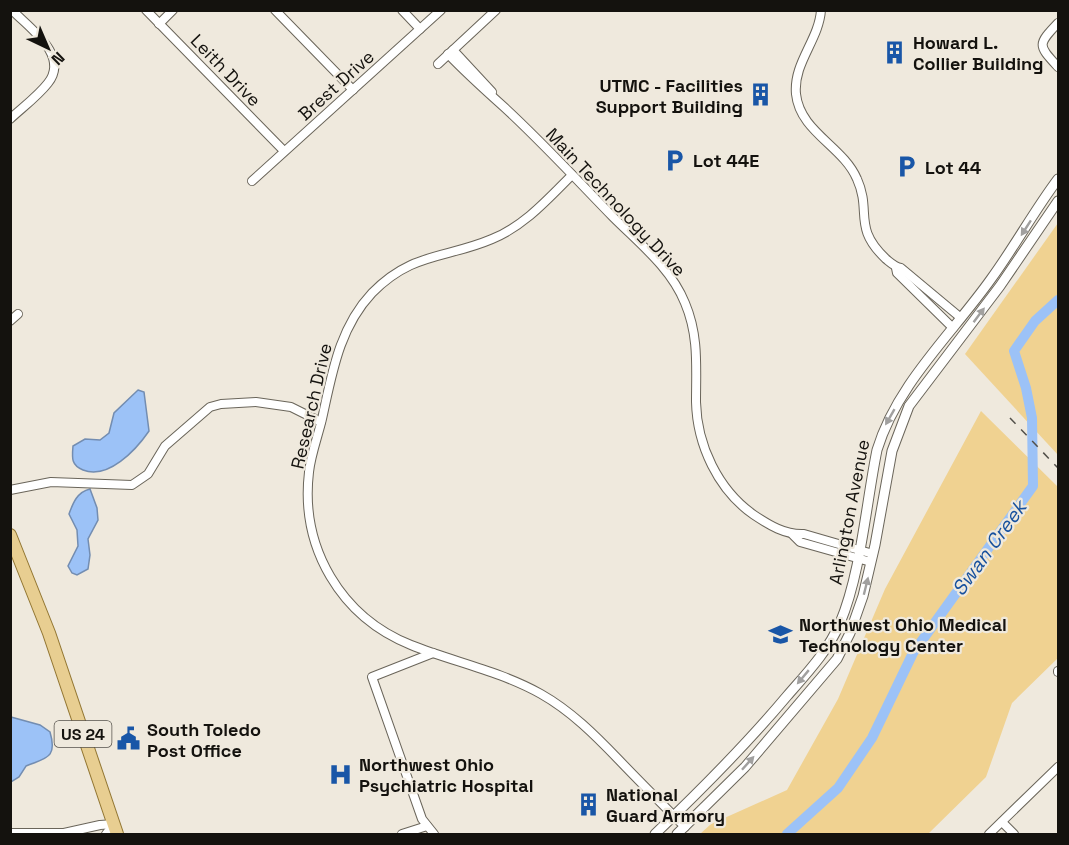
<svg xmlns="http://www.w3.org/2000/svg" width="1069" height="845" font-family="'Space Grotesk',sans-serif">
	<style>
		.green { fill: #f0d291 }
		.water { fill: #9cc2f7; stroke: #738db1; stroke-width: 1.5 }
		.lines { fill: none; stroke-linecap: round; stroke-linejoin: round }
		.river { stroke: #9cc2f7; stroke-width: 10 }
		.minor-casing { stroke: #6a655a; stroke-width: 10 }
		.tertiary-casing { stroke: #6a655a; stroke-width: 11 }
		.primary-casing { stroke: #937733; stroke-width: 14 }
		.minor { stroke: #fff; stroke-width: 8 }
		.tertiary { stroke: #fff; stroke-width: 9 }
		.primary { stroke: #e8ce91; stroke-width: 12 }
		.rail { stroke: #53504a; stroke-width: 1.5; stroke-dasharray: 8 8; stroke-linecap: butt }
		.oneway { fill: #a1a09f }
		.labels { text-anchor: middle; dominant-baseline: central; stroke-width: 4.5; stroke-linejoin: round; paint-order: stroke }
		.shield { fill: #efe9dd; stroke: #56524c; stroke-width: 1.5 }
		.shield-label { font-size: 16px; font-weight: bold; fill: #14120e }
		.poi-label { font-size: 18px; font-weight: bold; fill: #14120e; stroke: #efe9dd; text-anchor: start }
		.street-label { font-size: 18px; fill: #14120e; stroke: #efe9dd }
		.water-label { font-size: 20px; font-style: italic; fill: #17519e; stroke: #efe9dd }
	</style>
	<rect width="100%" height="100%" fill="#efe9dd"/>
	<g class="green">
		<path d="M1058 223V455L965 354Z"/>
		<path d="M981 411 1058 487V658L1012 703 986 777 928 834H700L711 824 787 790 838 699 885 589Z"/>
	</g>
	<g class="water">
		<path d="M138 390 144 392 149 431C136 450 108 480 83 470 71 465 72 458 73 446L85 439 100 440 109 433 114 413Z"/>
		<path d="M90 489 97 508 98 520 88 539 90 555 88 569 77 575 72 573 68 566 78 546 77 530 69 514C73 503 77 492 90 489Z"/>
		<path d="M11 717 40 725 50 732C58 759 45 758 26 766L19 777 11 782Z"/>
	</g>
	<g class="lines">
		<path class="river" d="M787 834 838 788 872 738 913 653 1033 486 1032 418 1026 388 1014 351 1035 321 1058 300"/>
		<defs>
			<g id="minor">
				<path d="M146 10 284 151"/>
				<path d="M275 10 353 90"/>
				<path d="M402 10 420 29"/>
				<path d="M821 10C819 40 793 63 796 94 800 132 843 146 857 179 872 212 852 227 886 259 891 263 895 267 901 268L961 318"/>
				<path d="M1058 23C1037 45 1038 45 1058 67"/>
				<path d="M159 24 173 10"/>
				<path d="M453 50 492 92"/>
				<path d="M448 54C466 73 485 90 504 107 542 142 577 180 613 217 639 243 671 268 685 303 699 336 696 367 696 402 697 445 718 490 754 515 769 525 785 535 804 534L873 554"/>
				<path d="M438 64 496 10"/>
				<path d="M10 119C23 107 38 96 48 83 70 55 29 28 12 10"/>
				<path d="M572 175C547 200 524 226 492 239 445 259 412 252 372 293 339 328 332 374 322 419 318 436 311 454 309 472 300 548 341 617 411 645 454 662 500 671 541 694 571 711 595 735 619 760 641 783 663 805 685 827"/>
				<path d="M252 181 441 10"/>
				<path d="M896 268 897 273 953 328"/>
				<path d="M10 321 18 314"/>
				<path d="M10 490 51 482 132 485 148 474 165 446 210 407 221 404 256 402 291 407 321 422"/>
				<path d="M793 535 800 542 871 562"/>
				<path d="M433 653 372 677 422 819 434 834"/>
				<path d="M1058 671V672"/>
				<path d="M1002 822 1014 834"/>
				<path d="M10 833H64L100 825 114 824"/>
				<path d="M106 834 114 824"/>
				<path d="M402 834 427 826"/>
				<path d="M989 834 1058 767"/>
			</g>
			<g id="tertiary">
				<path d="M655 834C701 790 746 745 787 696 807 673 828 651 840 623 861 573 866 504 877 450 897 384 952 334 991 279 1015 246 1034 211 1058 179"/>
				<path d="M677 834 745 767 837 659 850 633 863 596 875 545 892 451 909 406 1000 286 1058 201"/>
			</g>
			<path id="primary" d="M10 535 49 633 117 834"/>
		</defs>
		<use href="#minor" class="minor-casing"/>
		<use href="#tertiary" class="tertiary-casing"/>
		<use href="#primary" class="primary-casing"/>
		<use href="#minor" class="minor"/>
		<use href="#tertiary" class="tertiary"/>
		<use href="#primary" class="primary"/>
		<path class="rail" d="M1010 418 1058 468"/>
	</g>
	<defs><path id="oneway-solid" d="M-6-.8H1V-3.2L6.5 0L1 3.2V.8H-6Z" transform="scale(1.5)"/></defs>
	<g class="oneway">
		<use href="#oneway-solid" transform="translate(1026 228) rotate(123)"/>
		<use href="#oneway-solid" transform="translate(979 315) rotate(-53)"/>
		<use href="#oneway-solid" transform="translate(890 417) rotate(120)"/>
		<use href="#oneway-solid" transform="translate(866 586) rotate(-76)"/>
		<use href="#oneway-solid" transform="translate(803 677) rotate(130)"/>
		<use href="#oneway-solid" transform="translate(748 763) rotate(-48)"/>
	</g>
	<defs>
		<symbol id="building-bare" viewBox="-9 -9 18 18"><path d="M-4-6H4V6H1V3H-1V6H-4ZM-2.5-4.3h1.7v1.8h-1.7ZM.8-4.3h1.7v1.8H.8ZM-2.5-1h1.7V.8h-1.7ZM.8-1h1.7V.8H.8Z" fill="#1956a7" stroke="#efe9dd" stroke-width="2.5" paint-order="stroke"/></symbol>
		<symbol id="parking-bare" viewBox="-9 -9 18 18"><path d="M-3.5-5.5H1a3.5 3.5 0 0 1 0 7H-1V5.5H-3.5ZM-1-3.4V-.6H.8a1.4 1.4 0 0 0 0-2.8Z" fill="#1956a7" stroke="#efe9dd" stroke-width="2.5" paint-order="stroke"/></symbol>
		<symbol id="university-bare" viewBox="-9 -9 18 18"><path d="M0-5L7-2L0 1L-7-2ZM-4 1L0 2.5L4 1V4Q0 6-4 4Z" fill="#1956a7" stroke="#efe9dd" stroke-width="2.5" paint-order="stroke"/></symbol>
		<symbol id="civic-bare" viewBox="-9 -9 18 18"><path d="M-.6-6.5H3V-4.5H.6V-3L4-1V1h2V6H-6V1h2V-1L-.6-3ZM-1.2 2.5V6h2.4V2.5Z" fill="#1956a7" stroke="#efe9dd" stroke-width="2.5" paint-order="stroke"/></symbol>
		<symbol id="hospital-bare" viewBox="-9 -9 18 18"><path d="M-5-5h3v3.5h4V-5h3V5h-3V1.5h-4V5h-3Z" fill="#1956a7" stroke="#efe9dd" stroke-width="2.5" paint-order="stroke"/></symbol>
	</defs>
	<g fill-rule="evenodd">
		<use href="#building-bare" x="878" y="36" width="33" height="33"/>
		<use href="#building-bare" x="744" y="78" width="33" height="33"/>
		<use href="#parking-bare" x="658" y="144" width="33" height="33"/>
		<use href="#parking-bare" x="890" y="150" width="33" height="33"/>
		<use href="#university-bare" x="764" y="618" width="33" height="33"/>
		<use href="#civic-bare" x="112" y="722" width="33" height="33"/>
		<use href="#hospital-bare" x="324" y="758" width="33" height="33"/>
		<use href="#building-bare" x="572" y="788" width="33" height="33"/>
	</g>
	<g class="labels">
		<rect class="shield" x="54.5" y="721" width="57" height="26" rx="4.5"/>
		<g class="shield-label">
			<text x="83" y="734">US 24</text>
		</g>
		<g class="poi-label">
			<text x="913" y="42">Howard L.<tspan x="913" dy="21">Collier Building</tspan></text>
			<text x="743" y="85" text-anchor="end">UTMC - Facilities<tspan x="743" dy="21">Support Building</tspan></text>
			<text x="693" y="160">Lot 44E</text>
			<text x="925" y="167">Lot 44</text>
			<text x="799" y="624">Northwest Ohio Medical<tspan x="799" dy="21">Technology Center</tspan></text>
			<text x="147" y="729">South Toledo<tspan x="147" dy="21">Post Office</tspan></text>
			<text x="359" y="764">Northwest Ohio<tspan x="359" dy="21">Psychiatric Hospital</tspan></text>
			<text x="606" y="794">National<tspan x="606" dy="21">Guard Armory</tspan></text>
		</g>
		<g class="street-label">
			<text transform="translate(226 70) rotate(46)">Leith Drive</text>
			<text transform="translate(336 85) rotate(-42)">Brest Drive</text>
			<text transform="translate(616 202) rotate(47)">Main Technology Drive</text>
			<text transform="translate(311 406) rotate(-77)">Research Drive</text>
			<text transform="translate(849 512) rotate(-79)">Arlington Avenue</text>
		</g>
		<g class="water-label">
			<text transform="translate(989 548) rotate(-54)">Swan Creek</text>
		</g>
	</g>
	<rect width="1069" height="845" fill="none" stroke="#14120e" stroke-width="24"/>
	<g transform="translate(48 48) rotate(136)" stroke="#efe9dd" stroke-width="4.5" paint-order="stroke">
	<path d="M0-4.5L10 22L0 15L-10 22Z" fill="#14120e"/>
	<text y="-9" font-size="16" font-weight="bold" text-anchor="middle" fill="#14120e">N</text>
	</g>
</svg>
